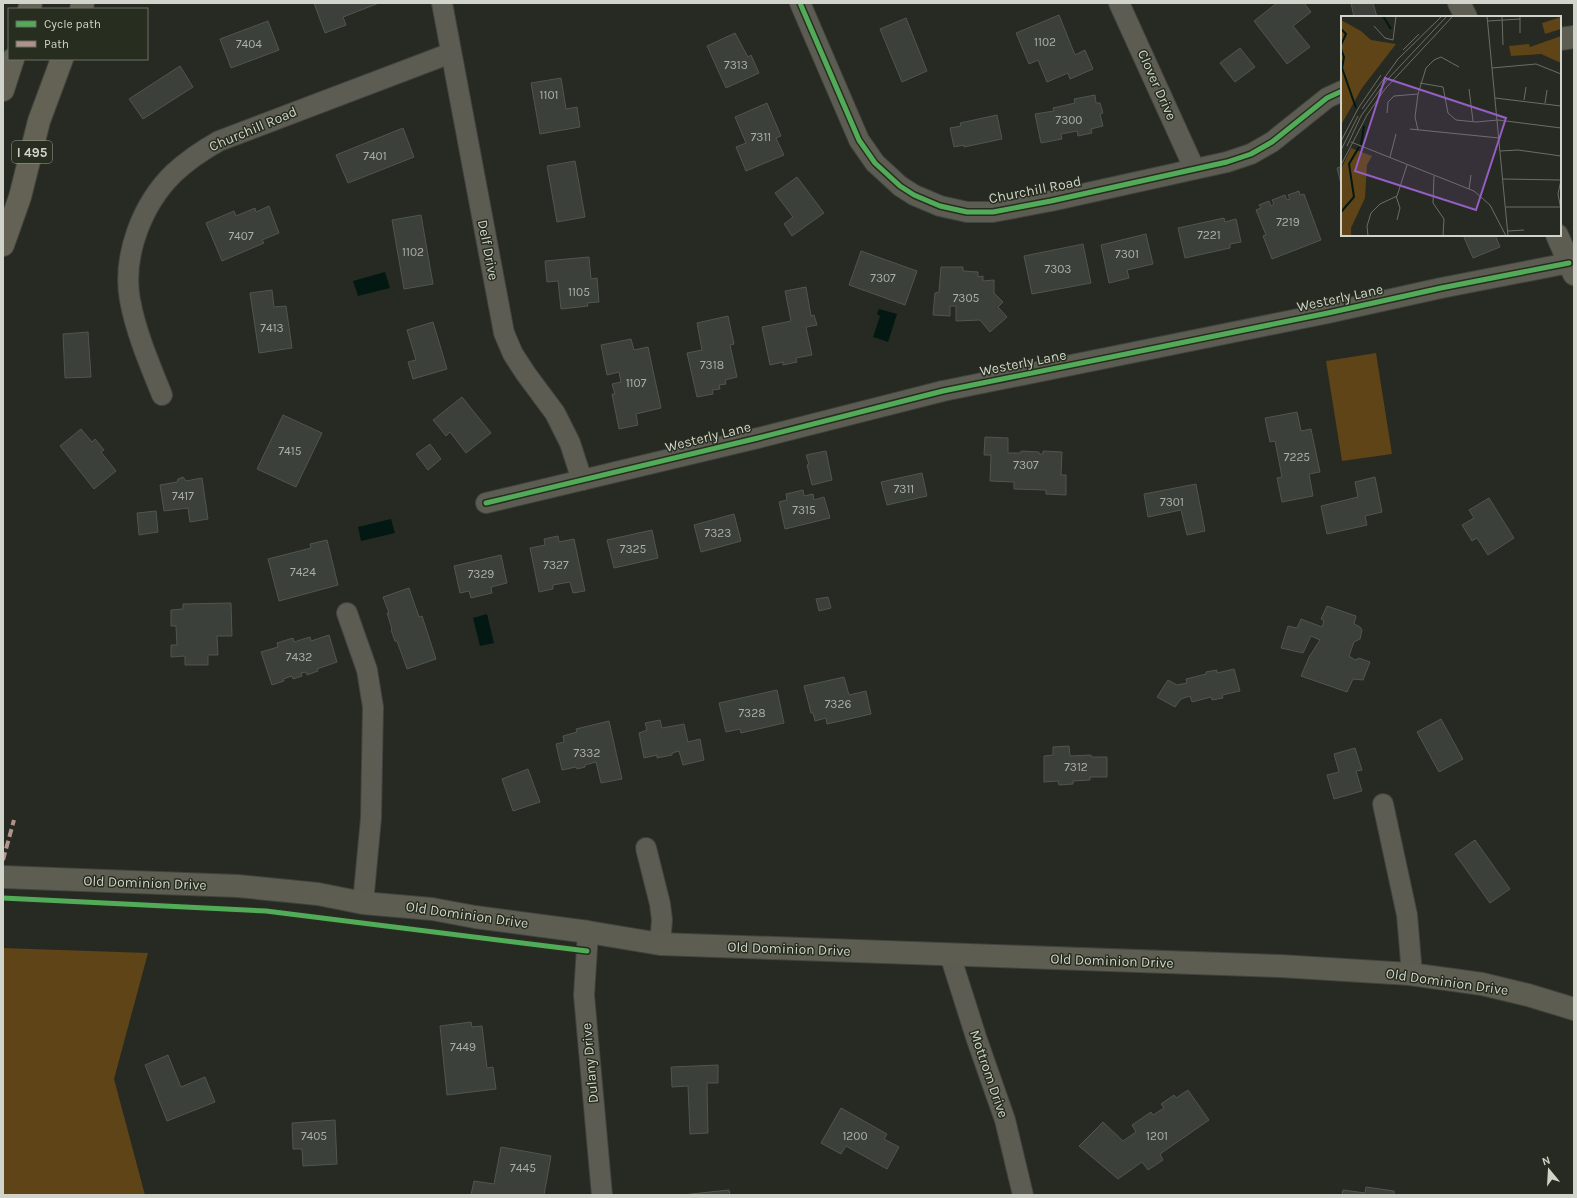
<svg xmlns="http://www.w3.org/2000/svg" width="1577" height="1198" font-family="Karla,sans-serif">
	<style>
		.green { fill: #5e4416 }
		.water { fill: #031813 }
		.building { fill: #3b403a; stroke: #50554f }
		.lines { fill: none; stroke-linecap: round; stroke-linejoin: round }
		.street-casing { stroke: #41443e; stroke-width: 22 }
		.secondary-casing { stroke: #41443e; stroke-width: 24 }
		.highway-casing { stroke: #41443e; stroke-width: 24 }
		.street { stroke: #5d5c53; stroke-width: 20 }
		.secondary { stroke: #5d5d52; stroke-width: 22 }
		.highway { stroke: #636255; stroke-width: 22 }
		.quiet { stroke: #af9288; stroke-width: 4; stroke-dasharray: 8 4; stroke-linecap: butt }
		.cycleway-casing { stroke: #272d1f; stroke-width: 8 }
		.cycleway { stroke: #51ab58; stroke-width: 5 }
		.labels { text-anchor: middle; dominant-baseline: central; stroke-width: 3; stroke-linejoin: round; paint-order: stroke }
		.number-label { font-size: 12px; fill: #abafa7 }
		.shield { fill: #272d1f; stroke: #9da297; stroke-width: 1 }
		.shield-label { font-size: 13px; font-weight: bold; fill: #d0d4cb }
		.street-label { font-size: 14px; fill: #d0d4cb; stroke: #272d1f }
		.inset-river { fill: none; stroke: #031813; stroke-width: 2 }
		.inset-road { fill: none; stroke: #6a6e66; stroke-width: 1 }
		.view { fill: #945ec3; fill-opacity: 0.15; stroke: #945ec3; stroke-width: 2 }
		.inset-edge { fill: none; stroke: #d0d4cb; stroke-width: 2 }
	</style>
	<rect width="100%" height="100%" fill="#262a22"/>
	<g class="green">
		<path d="M1376 353 1392 454 1342 461 1326 361Z"/>
		<path d="M3 948 148 953 114 1079 145 1195H3Z"/>
	</g>
	<g class="water">
		<path d="M385 272 390 288 358 296 353 281Z"/>
		<path d="M879 309 897 314 888 342 873 337 880 316 877 314Z"/>
		<path d="M391 519 395 533 361 541 358 527Z"/>
		<path d="M487 614 494 643 480 646 473 618Z"/>
	</g>
	<g class="building">
		<path d="M314 3H379L343 17 346 25 325 33Z"/>
		<path d="M1277 3H1304L1311 12 1293 26 1310 47 1287 64 1254 21Z"/>
		<path d="M1351 3H1373L1377 17H1354Z"/>
		<path d="M1059 15 1075 55 1085 50 1093 69 1070 79 1068 73 1047 82 1038 60 1029 64 1016 33Z"/>
		<path d="M906 18 927 71 902 82 880 29Z"/>
		<path d="M268 21 279 50 231 68 220 39Z"/>
		<path d="M735 33 748 57 751 55 759 73 726 88 707 46Z"/>
		<path d="M1240 48 1255 67 1235 82 1220 63Z"/>
		<path d="M180 66 193 87 143 119 129 99Z"/>
		<path d="M561 78 566 109 577 107 580 127 540 134 531 83Z"/>
		<path d="M1095 95 1096 103H1100L1103 113 1100 114 1103 126 1091 129 1092 133 1078 136 1077 131 1061 134 1062 139 1041 143 1035 114 1054 111 1053 108 1075 103 1074 99Z"/>
		<path d="M767 103 781 136 776 138 784 155 746 171 736 147 746 143 735 117Z"/>
		<path d="M997 115 1002 139 964 147V145L954 147 950 128 961 126 960 123Z"/>
		<path d="M403 128 414 157 348 183 336 155Z"/>
		<path d="M575 161 585 217 557 222 547 166Z"/>
		<path d="M1342 166V188L1337 168Z"/>
		<path d="M797 177 824 213 792 236 784 224 793 217 775 193Z"/>
		<path d="M1299 191 1300 195 1304 194 1321 240 1272 259 1263 236 1266 235 1256 210 1261 208 1259 205 1269 201 1271 206 1274 204 1272 200 1285 195 1287 200 1290 199 1288 195Z"/>
		<path d="M269 206 279 233 262 240 264 243 222 261 206 223 234 211 236 216 255 208 256 212Z"/>
		<path d="M421 215 433 284 404 289 392 220Z"/>
		<path d="M1224 218 1225 222 1236 219 1241 242 1230 244V248L1185 258 1178 228Z"/>
		<path d="M1146 234 1153 264 1127 270 1129 278 1109 283 1101 245Z"/>
		<path d="M1463 235H1495L1500 247 1473 258Z"/>
		<path d="M1083 244 1091 283 1032 294 1024 256Z"/>
		<path d="M861 251 917 271 905 305 849 285Z"/>
		<path d="M589 257 591 279 597 278 599 302 587 303 588 306 561 309 558 281 547 282 545 261Z"/>
		<path d="M941 267H963V271L978 272V277L983 276V281L994 280V293L1003 302 998 307 1007 317 990 332 980 320 956 321V306H950V316L933 315 935 293 939 292Z"/>
		<path d="M806 287 811 316 814 315 817 325 806 327 812 355 796 358 797 362 783 365V362L770 365 762 327 791 321 785 291Z"/>
		<path d="M272 290 274 307 286 306 292 348 259 353 250 293Z"/>
		<path d="M728 316 734 344 730 345 737 377 725 380 726 384 719 385 720 389 712 390 713 394 697 397 687 353 702 350 697 323Z"/>
		<path d="M433 322 447 369 413 379 408 362 416 360 407 330Z"/>
		<path d="M88 332 91 377 65 378 63 334Z"/>
		<path d="M631 339 634 350 648 347 661 408 636 414 638 425 619 429 612 394H615L612 384 621 382 619 372 607 375 601 345Z"/>
		<path d="M462 397 491 433 466 453 450 432 446 436 433 420Z"/>
		<path d="M1297 412 1301 431 1311 429 1320 472 1309 474 1313 496 1282 502 1277 478 1282 477 1275 441 1270 442 1265 418Z"/>
		<path d="M283 415 322 433 296 487 257 469Z"/>
		<path d="M81 429 92 442 95 439 104 450 101 452 116 471 94 489 60 446Z"/>
		<path d="M985 437 1008 438V453H1021V451L1039 452V454H1043V451L1062 452 1061 475H1066V495L1046 494V490L1014 489V482L990 481 991 455H984Z"/>
		<path d="M430 444 441 459 428 470 416 454Z"/>
		<path d="M826 451 832 480 812 485 807 465 809 464 806 455Z"/>
		<path d="M922 473 927 496 887 505 881 482Z"/>
		<path d="M183 477 186 481 202 478 208 519 190 522 188 508 164 511 160 485 177 482 178 479Z"/>
		<path d="M1375 477 1382 512 1365 516 1367 525 1327 534 1321 506 1358 497 1355 482Z"/>
		<path d="M1196 484 1205 531 1187 535 1181 510 1148 517 1144 494Z"/>
		<path d="M803 490 804 496 813 494 814 500 824 497 830 518 785 529 779 502 787 500 786 494Z"/>
		<path d="M1489 498 1514 538 1488 555 1477 538 1472 541 1462 525 1474 518 1469 510Z"/>
		<path d="M156 511 158 532 139 535 137 513Z"/>
		<path d="M734 514 741 541 701 552 694 525Z"/>
		<path d="M652 530 658 558 614 568 607 540Z"/>
		<path d="M558 536 559 542 574 539 585 591 573 593 570 582 553 585V589L539 592 530 548 545 545 544 539Z"/>
		<path d="M327 540 338 585 279 601 268 559 311 548 310 544Z"/>
		<path d="M501 555 507 583 491 587 492 593 471 598 469 591 460 593 454 566Z"/>
		<path d="M409 588 419 617 422 616 436 659 407 669 397 641H395L391 630 392 629 387 613H389L383 597Z"/>
		<path d="M828 597 831 608 819 611 816 599Z"/>
		<path d="M231 603 232 636H217L218 655H208V665H185V656L171 657V645H177L176 626H171V610L183 609V604Z"/>
		<path d="M1327 606 1356 616 1354 624 1360 627 1362 630 1360 639 1354 642 1349 656 1355 660 1359 658 1370 662 1363 680 1353 679 1347 692 1301 676 1309 657 1320 640 1311 636 1303 653 1281 648 1288 626 1297 628 1301 619 1322 627 1324 621 1321 619Z"/>
		<path d="M329 635 337 662 317 669 318 671 307 675 306 672 301 673 302 676 293 679 292 676 283 679 284 681 272 685 261 652 278 647 277 643 293 638 294 642 310 637 311 641Z"/>
		<path d="M1234 669 1240 691 1222 695 1223 698 1212 700 1211 697 1192 702 1190 696 1181 699 1175 707 1157 697 1168 680 1177 685 1187 683 1186 679 1206 674V672L1217 670V673Z"/>
		<path d="M844 677 849 695 866 691 871 714 827 724 826 718 815 721 813 713H811L804 686Z"/>
		<path d="M777 690 784 723 741 733 740 729 726 732 719 703Z"/>
		<path d="M1441 719 1463 759 1439 772 1417 732Z"/>
		<path d="M660 720 662 728 684 724 688 742 700 739 704 760 683 765 679 751 672 753V755L657 758V755L644 758 639 733 647 730 645 723Z"/>
		<path d="M609 721 622 779 601 783 596 762 585 765V767L577 769 576 767 562 770 556 744 564 742 563 736 577 732 576 729Z"/>
		<path d="M1069 746 1070 756 1091 755V757H1107V777H1090V780L1073 781V784L1059 785 1058 781 1044 782V756L1053 755V747Z"/>
		<path d="M1355 748 1362 770 1356 771 1362 791 1334 799 1327 775 1339 772 1334 754Z"/>
		<path d="M528 769 540 802 513 811 502 779Z"/>
		<path d="M1475 840 1510 889 1490 903 1455 854Z"/>
		<path d="M471 1022 472 1027 482 1026 487 1068 493 1067 496 1089 447 1095 440 1026Z"/>
		<path d="M168 1055 181 1087 205 1077 215 1102 167 1121 145 1065Z"/>
		<path d="M718 1065V1083H707L708 1133 690 1134 688 1086 672 1087 671 1067Z"/>
		<path d="M1188 1090 1209 1120 1160 1154 1163 1160 1148 1170 1142 1162 1118 1179 1079 1146 1103 1122 1123 1141 1136 1132 1132 1125 1151 1112 1153 1115 1164 1108 1161 1104 1174 1095 1176 1098Z"/>
		<path d="M841 1108 887 1134 884 1139 899 1147 887 1169 846 1146 841 1154 821 1143Z"/>
		<path d="M335 1120 337 1164 303 1166 302 1149H293L292 1123Z"/>
		<path d="M501 1147 551 1156 544 1195H471L474 1181 494 1184Z"/>
		<path d="M1366 1187 1394 1191V1195H1342L1343 1190 1365 1193Z"/>
		<path d="M729 1190 730 1195H682Z"/>
	</g>
	<g class="lines">
		<defs>
			<g id="street">
				<path d="M442 3 504 333 513 354 526 374 555 413 570 443 582 480"/>
				<path d="M800 3 859 140 875 163 900 186 914 195 940 206 967 212H993L1051 201 1227 162 1251 154 1272 142 1327 98 1342 91"/>
				<path d="M1119 3 1194 168"/>
				<path d="M162 395C150 365 136 333 130 300 122 256 142 204 174 173 188 160 203 150 219 141L451 53"/>
				<path d="M486 503 758 438 943 391 1328 313 1441 288 1569 263"/>
				<path d="M347 613 367 670 373 707 371 818 363 903"/>
				<path d="M1383 804 1407 915 1411 962 1410 974"/>
				<path d="M646 848 660 904 662 920 660 944"/>
				<path d="M588 932 584 995 602 1195"/>
				<path d="M950 955 977 1040 1005 1120 1023 1195"/>
			</g>
			<g id="secondary">
				<path d="M1459 3 1466 17"/>
				<path d="M1560 39 1574 37"/>
				<path d="M1557 235 1574 274"/>
				<path d="M3 877 238 886 318 894 363 903 432 909 475 917 588 932 660 944 1280 966 1410 974 1482 984 1528 995 1574 1009"/>
			</g>
			<g id="highway">
				<path d="M29 9 31 3"/>
				<path d="M81 9 83 3"/>
				<path d="M3 90 13 59"/>
				<path d="M3 245 20 197 39 121 62 59"/>
			</g>
		</defs>
		<use href="#street" class="street-casing"/>
		<use href="#secondary" class="secondary-casing"/>
		<use href="#highway" class="highway-casing"/>
		<use href="#street" class="street"/>
		<use href="#secondary" class="secondary"/>
		<use href="#highway" class="highway"/>
		<path class="quiet" d="M3 860 14 820"/>
		<defs>
			<g id="cycleway">
				<path d="M800 3 859 140 875 163 900 186 914 195 940 206 967 212H993L1051 201 1227 162 1251 154 1272 142 1327 98 1342 91"/>
				<path d="M486 503 758 438 943 391 1328 313 1441 288 1569 263"/>
				<path d="M3 898 266 911 587 951"/>
			</g>
		</defs>
		<use href="#cycleway" class="cycleway-casing"/>
		<use href="#cycleway" class="cycleway"/>
	</g>
	<g class="labels">
		<g class="number-label">
			<text x="1045" y="42">1102</text>
			<text x="249" y="44">7404</text>
			<text x="736" y="65">7313</text>
			<text x="549" y="95">1101</text>
			<text x="1069" y="120">7300</text>
			<text x="761" y="137">7311</text>
			<text x="375" y="156">7401</text>
			<text x="1288" y="222">7219</text>
			<text x="1209" y="235">7221</text>
			<text x="241" y="236">7407</text>
			<text x="413" y="252">1102</text>
			<text x="1127" y="254">7301</text>
			<text x="1058" y="269">7303</text>
			<text x="883" y="278">7307</text>
			<text x="579" y="292">1105</text>
			<text x="966" y="298">7305</text>
			<text x="272" y="328">7413</text>
			<text x="712" y="365">7318</text>
			<text x="636" y="383">1107</text>
			<text x="290" y="451">7415</text>
			<text x="1297" y="457">7225</text>
			<text x="1026" y="465">7307</text>
			<text x="904" y="489">7311</text>
			<text x="183" y="496">7417</text>
			<text x="1172" y="502">7301</text>
			<text x="804" y="510">7315</text>
			<text x="718" y="533">7323</text>
			<text x="633" y="549">7325</text>
			<text x="556" y="565">7327</text>
			<text x="303" y="572">7424</text>
			<text x="481" y="574">7329</text>
			<text x="299" y="657">7432</text>
			<text x="838" y="704">7326</text>
			<text x="752" y="713">7328</text>
			<text x="587" y="753">7332</text>
			<text x="1076" y="767">7312</text>
			<text x="463" y="1047">7449</text>
			<text x="314" y="1136">7405</text>
			<text x="855" y="1136">1200</text>
			<text x="1157" y="1136">1201</text>
			<text x="523" y="1168">7445</text>
		</g>
		<rect class="shield" x="12" y="141" width="40" height="22" rx="3"/>
		<g class="shield-label">
			<text x="32" y="152">I 495</text>
		</g>
		<g class="street-label">
			<text transform="translate(1157 85) rotate(66)">Clover Drive</text>
			<text transform="translate(253 129) rotate(-23)">Churchill Road</text>
			<text transform="translate(1035 190) rotate(-11)">Churchill Road</text>
			<text transform="translate(488 250) rotate(79)">Delf Drive</text>
			<text transform="translate(1340 298) rotate(-12)">Westerly Lane</text>
			<text transform="translate(1023 363) rotate(-11)">Westerly Lane</text>
			<text transform="translate(708 437) rotate(-14)">Westerly Lane</text>
			<text transform="translate(145 883) rotate(2)">Old Dominion Drive</text>
			<text transform="translate(467 915) rotate(8)">Old Dominion Drive</text>
			<text transform="translate(789 949) rotate(2)">Old Dominion Drive</text>
			<text transform="translate(1112 961) rotate(2)">Old Dominion Drive</text>
			<text transform="translate(1447 982) rotate(8)">Old Dominion Drive</text>
			<text transform="translate(590 1063) rotate(-95)">Dulany Drive</text>
			<text transform="translate(989 1074) rotate(71)">Mottrom Drive</text>
		</g>
	</g>
	<g transform="translate(1341 16)">
		<rect width="220" height="220" fill="#262a22"/>
		<path d="M220 1V13L204 18 201 7ZM0 4 20 15 30 24 55 28 21 72 0 109ZM220 20V47L200 38 170 40 168 30 188 28 189 31ZM10 132 31 140 26 149 24 182 10 212V220H0V153Z" fill="#5e4416"/>
		<path class="inset-river" d="M42 0 50 13M0 13 5 18 0 29M0 33 3 41 1 52 15 92M20 129 23 110M0 196 13 181 8 148 18 131"/>
		<path class="inset-road" d="M146 0 167 220M161 0 162 29M147 5 179 3M33 10 44 22 52 24 55 0M179 17V0M62 34 78 18M151 52 195 48 220 58M79 67 102 71 107 97 115 104 135 106 157 104 220 112M128 73 132 105M154 82 220 90M183 84 185 71M204 87 206 74M21 93 57 43 101 0M46 97 47 86 53 80 77 78M69 113 158 122M77 114 74 101 77 78 85 52 93 44 100 41 118 51M0 125 18 91 40 59M10 126 133 175 149 189 165 220M6 130 20 100 46 64 106 0M0 134 17 100M159 135 177 134 220 140M49 141 55 118M0 149 26 99 44 73 112 0M93 160 92 187 103 203 102 220M162 163 220 164M220 164 217 178 220 194M128 173 130 159M55 180 59 192 56 204M165 191H220M167 215 183 214M27 220 26 210 30 197 39 188 56 180 66 149"/>
		<path class="view" d="M44 62 165 102 135 194 14 155Z"/>
		<rect width="220" height="220" class="inset-edge"/>
	</g>
	<rect width="1577" height="1198" fill="none" stroke="#d0d4cb" stroke-width="8"/>
	<rect x="8" y="8" width="140" height="52" fill="#272d1f" stroke="#6b7064"/>
	<rect x="16" y="21" width="20" height="6" fill="#51ab58" stroke="#6b7064"/>
	<text x="44" y="28" font-size="12" fill="#d0d4cb">Cycle path</text>
	<rect x="16" y="41" width="20" height="6" fill="#af9288" stroke="#6b7064"/>
	<text x="44" y="48" font-size="12" fill="#d0d4cb">Path</text>
	<g transform="translate(1549 1170) rotate(342)" stroke="#272d1f" stroke-width="3" paint-order="stroke">
	<path d="M0-3L7 15L0 10L-7 15Z" fill="#d0d4cb"/>
	<text y="-6" font-size="11" font-weight="bold" text-anchor="middle" fill="#d0d4cb">N</text>
	</g>
</svg>
